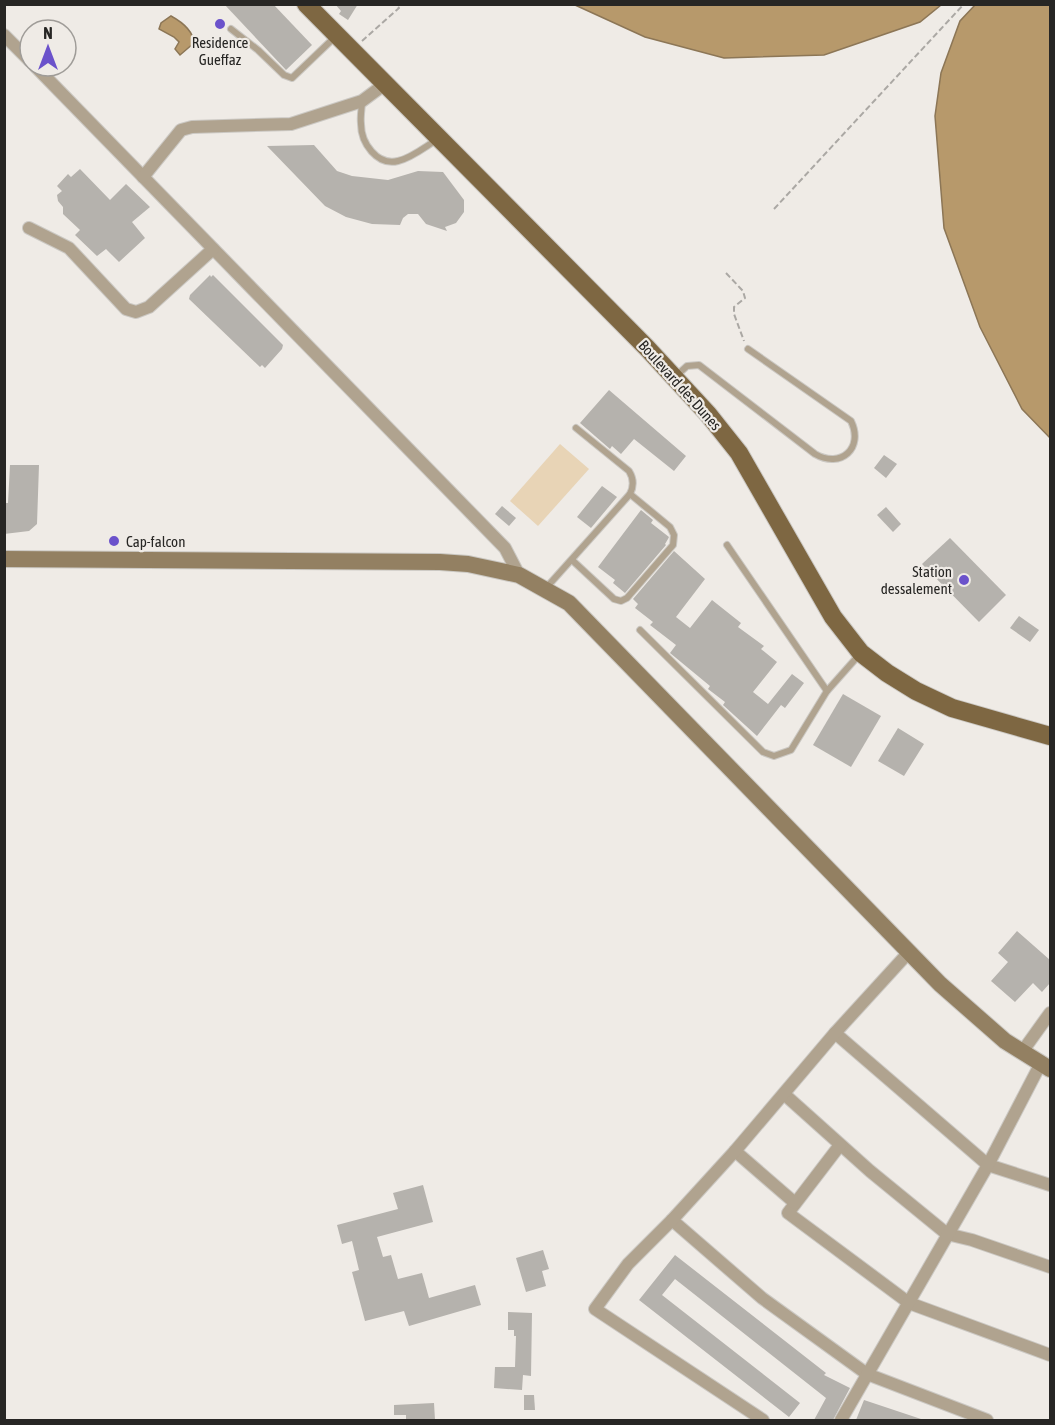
<svg xmlns="http://www.w3.org/2000/svg" width="1055" height="1425" font-family="'Asap Condensed',sans-serif">
	<style>
		.green { fill: #e8d4b6 }
		.water { fill: #b7996b; stroke: #8c7656; stroke-width: 1.5 }
		.building { fill: #b5b2ad }
		.lines { fill: none; stroke-linecap: round; stroke-linejoin: round }
		.lane-casing { stroke: #cbc8c3; stroke-width: 8 }
		.street-casing { stroke: #cbc8c3; stroke-width: 14 }
		.secondary-casing { stroke: #cbc8c3; stroke-width: 18 }
		.primary-casing { stroke: #cbc8c3; stroke-width: 20 }
		.path { stroke: #aba8a4; stroke-width: 2; stroke-dasharray: 6 3; stroke-linecap: butt }
		.lane { stroke: #b0a38f; stroke-width: 6 }
		.street { stroke: #b0a38f; stroke-width: 12 }
		.secondary { stroke: #938062; stroke-width: 16 }
		.primary { stroke: #7e6742; stroke-width: 18 }
		.poi-dot { fill: #6b52cb; stroke: #efebe6; stroke-width: 2 }
		.labels { text-anchor: middle; dominant-baseline: central; stroke-width: 4.5; stroke-linejoin: round; paint-order: stroke }
		.poi-label { font-size: 15px; fill: #272624; stroke: #efebe6 }
		.street-label { font-size: 15px; fill: #272624; stroke: #efebe6 }
	</style>
	<rect width="100%" height="100%" fill="#efebe6"/>
	<path class="green" d="M560 444 589 469 538 526 510 501Z"/>
	<g class="water">
		<path d="M575 5H941L920 22 824 55 724 58 645 37Z"/>
		<path d="M975 5H1050V438L1022 409 980 327 944 228 935 116 941 73 960 21Z"/>
		<path d="M171 16C182 22 193 30 194 43L180 55 175 49 179 42 174 37 159 29 161 23Z"/>
	</g>
	<g class="building">
		<path d="M224 4H273L312 45 286 70Z"/>
		<path d="M335 4H358L348 20 339 14 341 11Z"/>
		<path d="M314 145 337 171 352 176 388 180 418 171 443 172 464 200V212L456 223 445 227 447 231 426 224 418 214H408L403 218 400 225 372 224 346 217 325 206 267 146Z"/>
		<path d="M80 169 110 200 126 184 150 207 132 222 145 238 119 262 106 249 97 256 75 235 80 230 63 214V207L58 201 57 195 62 191 57 186 68 174 71 177Z"/>
		<path d="M210 275 211 277 213 275 283 345 282 349 265 368 262 365 260 367 189 299 190 295Z"/>
		<path d="M609 390 686 456 674 471 634 439 621 454 612 446 610 449 580 423Z"/>
		<path d="M884 455 897 464 886 478 874 468Z"/>
		<path d="M10 465H39L37 524 29 531 4 534V503H8Z"/>
		<path d="M602 486 617 497 591 528 577 517Z"/>
		<path d="M502 506 516 518 509 526 495 514Z"/>
		<path d="M886 507 901 524 893 532 877 515Z"/>
		<path d="M641 510 653 520 651 523 669 537 668 539 665 544 666 545 625 593 613 583 615 580 598 567Z"/>
		<path d="M950 538 1006 595 979 622 922 564Z"/>
		<path d="M674 551 705 579 676 617 690 628 712 600 741 623 738 627 764 646 761 649 777 662 753 692 768 704 792 674 804 683 785 708 781 705 757 736 723 705 725 702 708 689 710 686 670 653 676 645 650 625 653 622 635 608 638 604 633 599Z"/>
		<path d="M1019 616 1039 630 1030 642 1010 628Z"/>
		<path d="M843 694 881 716 851 767 813 745Z"/>
		<path d="M898 728 924 744 904 776 878 761Z"/>
		<path d="M1017 931 1050 960V983L1042 992 1033 983 1015 1002 991 981 1008 962 998 953Z"/>
		<path d="M423 1185 433 1222 377 1237 383 1257 391 1255 398 1279 422 1273 429 1298 475 1285 481 1305 409 1326 404 1311 365 1321 352 1272 359 1270 352 1241 342 1244 337 1225 398 1209 393 1193Z"/>
		<path d="M543 1250 549 1269 542 1271 546 1286 526 1292 516 1258Z"/>
		<path d="M675 1255 826 1373 824 1375 850 1388 833 1420H814L826 1398 675 1279 662 1295 800 1403 789 1417 639 1300Z"/>
		<path d="M508 1312 532 1313 531 1376 523 1375 522 1390 494 1388 495 1367H515L516 1336H514V1330H508Z"/>
		<path d="M524 1395H534L535 1410H524Z"/>
		<path d="M864 1400 921 1419V1420H856Z"/>
		<path d="M434 1403 435 1420H406V1415H394V1405Z"/>
	</g>
	<g class="lines">
		<defs>
			<g id="lane">
				<path d="M231 29 258 50 284 75 292 78 336 36"/>
				<path d="M362 101C362 108 360 116 361 124 361 143 377 166 398 161 412 158 426 146 438 139"/>
				<path d="M675 377 687 366 699 365 815 454C841 469 864 448 851 421L748 349"/>
				<path d="M727 545 827 691"/>
				<path d="M572 560 614 599 621 601 627 598 673 545 674 535 670 527 630 494"/>
				<path d="M546 588 630 494C634 486 634 479 629 471L576 428"/>
				<path d="M640 630 763 752 774 756 791 750 827 691 859 655"/>
			</g>
			<g id="street">
				<path d="M4 35 30 61"/>
				<path d="M35 66 505 548 519 575"/>
				<path d="M143 177 181 130 192 127 291 124 362 101 385 84"/>
				<path d="M29 228 69 248 126 309 136 312 149 307 213 249"/>
				<path d="M835 1033 988 1165 1050 1185"/>
				<path d="M1022 1052 1050 1013"/>
				<path d="M784 1094 870 1171 947 1234 972 1240 1050 1267"/>
				<path d="M840 1145 788 1213 909 1303 1050 1355"/>
				<path d="M735 1151 795 1203"/>
				<path d="M672 1220 762 1298 867 1374 987 1420"/>
				<path d="M763 1420 595 1309 628 1264 672 1220 735 1151 835 1033 909 952"/>
				<path d="M841 1420 988 1165 1041 1063"/>
			</g>
			<path id="secondary" d="M4 559 440 562 468 564 519 575 569 603 940 984 1005 1041 1050 1069"/>
			<path id="primary" d="M306 4 647 348 708 414 739 453 833 617 861 653 887 673 916 691 952 708 1050 736"/>
		</defs>
		<use href="#lane" class="lane-casing"/>
		<use href="#street" class="street-casing"/>
		<use href="#secondary" class="secondary-casing"/>
		<use href="#primary" class="primary-casing"/>
		<g class="path">
			<path d="M362 41 399 8 396 4"/>
			<path d="M774 209 964 4"/>
			<path d="M726 273 743 291 745 298 734 307V314L744 341"/>
		</g>
		<use href="#lane" class="lane"/>
		<use href="#street" class="street"/>
		<use href="#secondary" class="secondary"/>
		<use href="#primary" class="primary"/>
	</g>
	<g class="poi-dot">
		<circle cx="220" cy="24" r="6"/>
		<circle cx="114" cy="541" r="6"/>
		<circle cx="964" cy="580" r="6"/>
	</g>
	<g class="labels">
		<g class="poi-label">
			<text x="220" y="42">Residence<tspan x="220" dy="17">Gueffaz</tspan></text>
			<text x="126" y="541" text-anchor="start">Cap-falcon</text>
			<text x="952" y="571" text-anchor="end">Station<tspan x="952" dy="17">dessalement</tspan></text>
		</g>
		<g class="street-label">
			<text transform="translate(680 385) rotate(48)">Boulevard des Dunes</text>
		</g>
	</g>
	<rect width="1055" height="1425" fill="none" stroke="#272624" stroke-width="12"/>
	<g transform="translate(48 48)"><circle r="28" fill="#efebe6" stroke="#9f9c98" stroke-width="1.5"/>
	<path d="M0-4.5L10 22L0 15L-10 22Z" fill="#6b52cb"/>
	<text y="-9" font-size="16" font-weight="bold" text-anchor="middle" fill="#272624">N</text>
	</g>
</svg>
